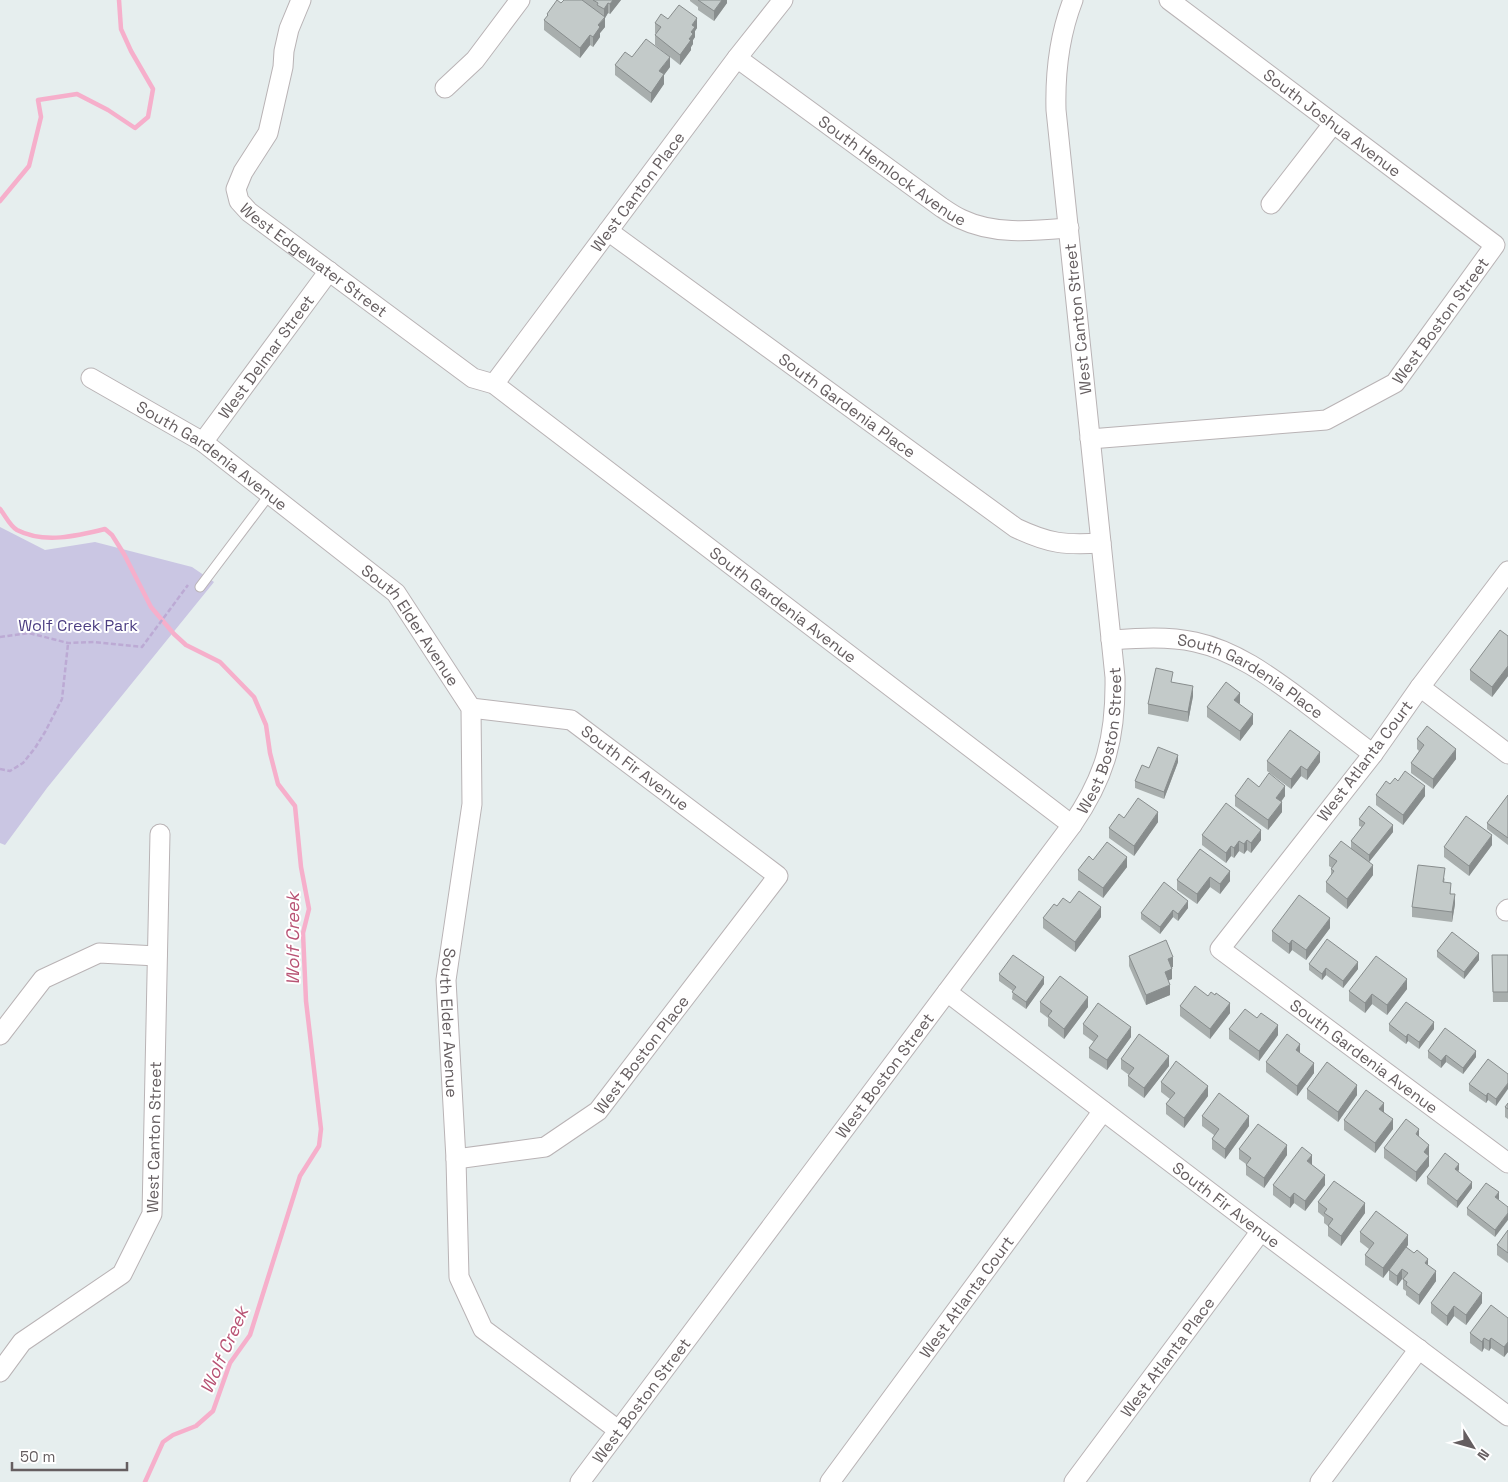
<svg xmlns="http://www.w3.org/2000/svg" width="1508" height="1482" font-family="'Space Grotesk',sans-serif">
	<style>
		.green { fill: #cac6e3 }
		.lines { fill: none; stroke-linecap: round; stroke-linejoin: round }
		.stream { stroke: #f6afcb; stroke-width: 4.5 }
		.service-casing { stroke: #b9b3b5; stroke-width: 11 }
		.minor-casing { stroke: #b9b3b5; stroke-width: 21 }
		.path { stroke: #bcaad4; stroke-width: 2.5; stroke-dasharray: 5 2.5; stroke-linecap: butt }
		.service { stroke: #fff; stroke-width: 9 }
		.minor { stroke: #fff; stroke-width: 19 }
		.wall { fill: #a8aead }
		.shaded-wall { fill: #888d8d }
		.building { fill: #c3cac9; stroke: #888d8d }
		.labels { text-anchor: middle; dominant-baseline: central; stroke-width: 4; stroke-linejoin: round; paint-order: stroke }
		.street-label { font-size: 16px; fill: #655e60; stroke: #fff }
		.park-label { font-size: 16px; fill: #4d3f83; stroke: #fff }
		.water-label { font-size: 18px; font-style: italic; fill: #b85374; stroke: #fff }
	</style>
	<rect width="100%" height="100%" fill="#e6eeee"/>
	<path class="green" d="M0 527 45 550 95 542 192 567 214 582 47 788 5 845 0 843Z"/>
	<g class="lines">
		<g class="stream">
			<path d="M0 201 29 166 41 117 38 100 77 94 108 110 135 128 148 117 153 89 131 51 121 29 119 0"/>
			<path d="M0 509C5 515 10 526 17 530 44 544 77 536 105 529L112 535 124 554 151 607 174 634 186 645 220 662 254 697 266 725 270 753 278 784 295 806 301 867 309 909 303 933 306 1001 321 1129 319 1146 300 1176 250 1335 230 1363 213 1411 196 1426 173 1435 163 1442 145 1482"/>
		</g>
		<defs>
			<path id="service" d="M200 587 270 494"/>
			<g id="minor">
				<path id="s1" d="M301 0 289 29 284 51 283 67 268 133 243 172 236 189 239 201 249 212 473 378 494 384 1072 825"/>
				<path id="s2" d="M737 58 941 207C947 211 954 216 961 219 994 235 1033 231 1069 228"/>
				<path d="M445 88 475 60 520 0"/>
				<path d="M1271 204 1333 124"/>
				<path id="s3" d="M608 231 1016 528C1050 544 1064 545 1101 543"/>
				<path id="s4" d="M91 378 203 442 396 593 471 708 472 804 446 980 456 1159 459 1277 483 1329 618 1430"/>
				<path id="s5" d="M494 384 737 58 783 0"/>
				<path id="s6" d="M1090 439 1326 420 1395 383 1495 245 1169 0"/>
				<path id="s7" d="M203 442 329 271"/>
				<path id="s8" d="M1508 571 1420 687 1373 754 1220 949 1508 1163"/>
				<path id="s9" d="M1111 640C1139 638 1168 636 1195 642 1237 651 1272 678 1306 703 1328 720 1351 737 1373 754"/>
				<path d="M1420 687 1508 754"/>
				<path d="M1506 911 1508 909"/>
				<path id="s10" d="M947 992 1261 1231 1508 1416"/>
				<path d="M0 1035 43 979 99 953 157 956"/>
				<path id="s11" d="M456 1159 545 1147 598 1111 778 876 571 720 471 708"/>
				<path id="s12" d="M0 1372 22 1342 122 1274 152 1214 160 834"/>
				<path id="s13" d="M580 1482 1072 825C1106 776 1116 736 1115 677L1056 110C1055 72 1059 36 1073 0"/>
				<path id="s14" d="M830 1482 1103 1111"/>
				<path id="s15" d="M1074 1482 1261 1231"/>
				<path d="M1320 1482 1419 1349"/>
			</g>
		</defs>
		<use href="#service" class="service-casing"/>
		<use href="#minor" class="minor-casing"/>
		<g class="path">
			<path d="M0 637 29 633 68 643 94 642 142 647 188 585"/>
			<path d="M0 769 10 771 23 763 35 748 45 732 62 699 68 644"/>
		</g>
		<use href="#service" class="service"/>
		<use href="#minor" class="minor"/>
	</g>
	<g class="wall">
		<path d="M564 0H621L610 14 608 13 605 18V27L600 33V37L593 47 590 45 580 58 544 30V20L547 17V14L561 3Z"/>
		<path d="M690 0H727V3L714 21 698 10V7L690 1Z"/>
		<path d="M668 19 697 28 695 31V37L693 40V44L691 47V50L680 65 655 45V35L656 34 655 33V23Z"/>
		<path d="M632 57 670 67 664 75V84L651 103 615 75V65Z"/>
		<path d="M1508 636V676L1492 697 1470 680V670Z"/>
		<path d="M1173 682 1193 696 1188 722 1148 714V704Z"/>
		<path d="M1239 703 1253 724 1240 741 1207 717V707L1240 703Z"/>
		<path d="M1417 739 1456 759 1433 789 1411 773V763L1419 751 1417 749Z"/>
		<path d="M1267 761 1320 762 1307 780 1301 776 1291 789 1267 771Z"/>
		<path d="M1178 762 1164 799 1135 788V781L1149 768Z"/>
		<path d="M1398 781 1425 796 1403 825 1376 805V795Z"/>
		<path d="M1259 787 1285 796 1281 802 1282 812 1268 830 1235 806V796Z"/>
		<path d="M1508 795V845L1487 829V823Z"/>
		<path d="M1124 818 1158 822 1134 856 1109 838V828Z"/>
		<path d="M1359 819 1393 832 1369 862 1373 875 1347 909 1326 892V882L1331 875V869L1332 868 1329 866V856L1351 848V841L1362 827 1359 826Z"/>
		<path d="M1202 835 1261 840 1251 853 1247 850 1244 854 1239 851 1234 858 1231 856 1226 863 1202 845Z"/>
		<path d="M1492 845 1469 876 1444 857V847Z"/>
		<path d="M1200 849 1230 881 1220 894 1210 887 1197 904 1177 890V880Z"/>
		<path d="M1093 860 1127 867 1103 898 1078 880V870Z"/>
		<path d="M1445 878 1444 882 1451 894 1455 904 1452 922 1412 917V907Z"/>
		<path d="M1070 903 1101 917 1075 952 1043 928V918L1057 906Z"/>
		<path d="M1188 908 1178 921 1173 917 1160 934 1141 919V913Z"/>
		<path d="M1330 928 1306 960 1292 950 1289 954 1272 941V931Z"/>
		<path d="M1437 951 1479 960 1464 979 1437 957Z"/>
		<path d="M1492 955H1508V1002H1493Z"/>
		<path d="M1129 956 1173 967H1172V979L1168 980 1170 995 1146 1005 1129 966Z"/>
		<path d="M1309 964 1358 969 1343 988 1326 975 1322 980 1309 970Z"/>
		<path d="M999 974 1044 984 1026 1009 1012 999 1013 991 999 981Z"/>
		<path d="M1407 989 1387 1015 1372 1004 1365 1013 1349 1001V991Z"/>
		<path d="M1040 1002 1088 1007 1064 1039 1048 1026V1018L1040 1012Z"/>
		<path d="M1180 1006 1230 1013 1210 1039 1180 1016Z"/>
		<path d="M1257 1018 1278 1035 1259 1061 1229 1039V1029Z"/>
		<path d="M1083 1024 1131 1037 1107 1070 1089 1058V1048L1094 1042 1083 1034Z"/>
		<path d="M1389 1024 1434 1029 1419 1049 1408 1041 1406 1044 1389 1031Z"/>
		<path d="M1428 1051 1476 1057 1463 1074 1446 1062 1441 1068 1428 1058Z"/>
		<path d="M1300 1053 1314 1073 1297 1096 1266 1072V1062Z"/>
		<path d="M1121 1059 1169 1066 1144 1098 1128 1086V1076L1129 1075 1121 1069Z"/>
		<path d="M1508 1074 1496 1106 1488 1100 1486 1103 1469 1091V1084Z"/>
		<path d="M1161 1082 1208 1096 1184 1128 1166 1114V1104L1170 1099 1161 1092Z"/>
		<path d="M1307 1089 1357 1095 1338 1122 1307 1099Z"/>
		<path d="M1508 1103V1119L1505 1117V1107Z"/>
		<path d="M1384 1112 1393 1129 1375 1153 1344 1130V1120Z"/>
		<path d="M1202 1116 1249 1126 1225 1159 1212 1149V1139L1214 1135 1202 1126Z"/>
		<path d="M1419 1137 1429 1155V1166L1416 1182 1384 1158V1148Z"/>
		<path d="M1239 1149 1287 1155 1264 1188 1246 1175V1164L1239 1159Z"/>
		<path d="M1312 1165 1325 1185 1305 1211 1294 1203 1290 1208 1273 1195V1185Z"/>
		<path d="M1459 1170 1458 1171 1472 1188 1457 1208 1427 1184V1177Z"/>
		<path d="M1499 1199 1498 1200 1495 1237 1467 1215V1208Z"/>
		<path d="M1318 1202 1365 1213 1341 1246 1328 1236V1226L1324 1223V1217L1318 1212Z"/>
		<path d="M1508 1230V1263L1497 1255V1245Z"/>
		<path d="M1360 1232 1408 1245 1406 1247 1428 1266 1436 1281 1419 1305 1406 1295V1291L1403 1289V1280L1402 1279 1397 1286 1389 1280V1270L1383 1278 1365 1265V1255L1369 1249 1360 1242Z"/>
		<path d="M1431 1303H1482L1466 1325 1454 1316 1447 1326 1431 1313Z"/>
		<path d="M1508 1318V1352L1504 1357 1491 1348 1489 1351 1484 1348 1482 1352 1470 1343V1333Z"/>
	</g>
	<g class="shaded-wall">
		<path d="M613 0H621L610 14V4Z"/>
		<path d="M722 0H727V3L714 21V11Z"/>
		<path d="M608 3V13L605 18V27L600 33V37L593 47V37L598 25 604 19V9Z"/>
		<path d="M697 18V28L695 31V37L693 40V44L691 47V50L680 65V55L689 39 692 25Z"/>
		<path d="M590 35V45L580 58V48Z"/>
		<path d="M670 57V67L664 75V84L651 103V93L659 71Z"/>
		<path d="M1508 666V676L1492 697V687Z"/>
		<path d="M1193 686V696L1188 722V712Z"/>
		<path d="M1240 693V703L1234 710V700Z"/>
		<path d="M1253 714V724L1240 741V731Z"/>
		<path d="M1456 749V759L1433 789V779Z"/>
		<path d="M1320 752V762L1307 780V770Z"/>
		<path d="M1178 755V762L1164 799V792Z"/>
		<path d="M1301 766V776L1291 789V779Z"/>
		<path d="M1285 786V796L1276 808V798Z"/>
		<path d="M1425 786V796L1403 825V815Z"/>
		<path d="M1282 802V812L1268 830V820Z"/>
		<path d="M1158 812V822L1134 856V846Z"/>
		<path d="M1393 825V832L1369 862V855Z"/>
		<path d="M1261 830V840L1251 853V843Z"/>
		<path d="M1492 835V845L1469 876V866Z"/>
		<path d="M1247 840V850L1244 854V844Z"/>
		<path d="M1239 841V851L1234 858V848Z"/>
		<path d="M1231 846V856L1226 863V853Z"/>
		<path d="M1127 857V867L1103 898V888Z"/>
		<path d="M1373 865V875L1347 909V899Z"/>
		<path d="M1230 871V881L1220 894V884Z"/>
		<path d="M1210 877V887L1197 904V894Z"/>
		<path d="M1455 894V904L1452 922V912Z"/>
		<path d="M1188 901V908L1178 921V914Z"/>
		<path d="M1101 907V917L1075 952V942Z"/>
		<path d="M1173 910V917L1160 934V927Z"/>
		<path d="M1330 918V928L1306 960V950Z"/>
		<path d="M1292 940V950L1289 954V944Z"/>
		<path d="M1479 953V960L1464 979V972Z"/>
		<path d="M1173 957V967L1168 969V959Z"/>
		<path d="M1358 962V969L1343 988V981Z"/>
		<path d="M1326 968V975L1322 980V974Z"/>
		<path d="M1172 969V979L1165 982V972Z"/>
		<path d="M1044 977V984L1026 1009V1002Z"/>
		<path d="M1407 979V989L1387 1015V1005Z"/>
		<path d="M1170 985V995L1146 1005V995Z"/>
		<path d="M1372 994V1004L1365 1013V1003Z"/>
		<path d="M1088 997V1007L1064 1039V1029Z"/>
		<path d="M1230 1003V1013L1210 1039V1029Z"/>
		<path d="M1434 1022V1029L1419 1049V1042Z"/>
		<path d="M1278 1025V1035L1259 1061V1051Z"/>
		<path d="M1131 1027V1037L1107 1070V1060Z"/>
		<path d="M1408 1034V1041L1406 1044V1037Z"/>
		<path d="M1300 1044V1054L1296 1050Z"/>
		<path d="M1476 1051V1057L1463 1074V1068Z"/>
		<path d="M1446 1055V1062L1441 1068V1061Z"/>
		<path d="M1169 1056V1066L1144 1098V1088Z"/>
		<path d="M1314 1063V1073L1297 1096V1086Z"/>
		<path d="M1508 1083V1089L1496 1106V1099Z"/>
		<path d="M1357 1085V1095L1338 1122V1112Z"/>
		<path d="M1208 1086V1096L1184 1128V1118Z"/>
		<path d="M1488 1093V1100L1486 1103V1096Z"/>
		<path d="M1384 1103V1113L1379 1109Z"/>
		<path d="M1249 1116V1126L1225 1159V1149Z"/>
		<path d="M1393 1119V1129L1375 1153V1143Z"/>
		<path d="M1419 1129V1139L1416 1134Z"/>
		<path d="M1287 1145V1155L1264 1188V1178Z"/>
		<path d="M1429 1145V1155L1424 1162V1152Z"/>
		<path d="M1312 1155V1165L1307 1161Z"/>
		<path d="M1429 1156V1166L1416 1182V1172Z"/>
		<path d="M1459 1164V1170L1455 1175V1169Z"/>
		<path d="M1325 1175V1185L1305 1211V1201Z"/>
		<path d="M1472 1182V1188L1457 1208V1201Z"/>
		<path d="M1499 1192V1199L1495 1204V1197Z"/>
		<path d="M1294 1193V1203L1290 1208V1198Z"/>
		<path d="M1365 1203V1213L1341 1246V1236Z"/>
		<path d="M1508 1213V1220L1495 1237V1230Z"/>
		<path d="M1408 1235V1245L1383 1278V1268Z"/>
		<path d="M1428 1259V1269L1425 1263Z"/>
		<path d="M1402 1269V1279L1397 1286V1276Z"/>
		<path d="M1436 1271V1281L1419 1305V1295Z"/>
		<path d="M1482 1293V1303L1466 1325V1315Z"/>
		<path d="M1454 1306V1316L1447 1326V1316Z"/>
		<path d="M1484 1338V1348L1482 1352V1342Z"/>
		<path d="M1491 1338V1348L1489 1351V1341Z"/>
		<path d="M1508 1342V1352L1504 1357V1347Z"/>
	</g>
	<g class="building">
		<path d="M557 0 561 3 564 0H582L605 17 598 25 600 27 593 37 590 35 580 48 544 20 548 15 547 14Z"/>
		<path d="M593 0H613L610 4 608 3 604 9 597 5 598 3Z"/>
		<path d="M698 0H722L714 11Z"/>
		<path d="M679 5 697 18 692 25 695 27 691 32 693 34 689 39 691 40 680 55 655 35 661 27 655 23 661 14 668 19Z"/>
		<path d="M646 39 670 57 659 71 664 74 651 93 615 65 625 52 632 57Z"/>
		<path d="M1500 630 1508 636V666L1492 687 1470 670Z"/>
		<path d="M1156 668 1173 672 1171 682 1193 686 1188 712 1148 704Z"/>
		<path d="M1226 682 1240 693 1234 700 1253 714 1240 731 1207 707Z"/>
		<path d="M1427 726 1456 749 1433 779 1411 763 1424 745 1417 739Z"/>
		<path d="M1290 730 1320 752 1307 770 1301 766 1291 779 1267 761Z"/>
		<path d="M1158 747 1178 755 1164 792 1135 781 1142 765 1149 768Z"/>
		<path d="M1405 771 1425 786 1403 815 1376 795 1386 781 1390 784 1395 778 1398 781Z"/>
		<path d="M1269 773 1285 786 1276 798 1282 802 1268 820 1235 796 1248 778 1259 787Z"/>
		<path d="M1508 795V838L1487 823Z"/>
		<path d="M1138 798 1158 812 1134 846 1109 828 1119 814 1124 818Z"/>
		<path d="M1226 803 1261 830 1251 843 1247 840 1244 844 1239 841 1234 848 1231 846 1226 853 1202 835Z"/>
		<path d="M1369 806 1393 825 1369 855 1351 841 1365 823 1359 819Z"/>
		<path d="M1466 816 1492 835 1469 866 1444 847Z"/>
		<path d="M1341 841 1373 865 1347 899 1326 882 1334 871 1331 869 1337 861 1329 856Z"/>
		<path d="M1107 842 1127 857 1103 888 1078 870 1089 856 1093 860Z"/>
		<path d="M1200 849 1230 871 1220 884 1210 877 1197 894 1177 880Z"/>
		<path d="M1418 865 1445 868 1443 882 1451 883 1450 894H1455L1452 912 1412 907Z"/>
		<path d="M1164 882 1188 901 1178 914 1173 910 1160 927 1141 913Z"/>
		<path d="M1079 891 1101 907 1075 942 1043 918 1054 904 1057 906 1063 898 1070 903Z"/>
		<path d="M1299 895 1330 918 1306 950 1292 940 1289 944 1272 931Z"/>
		<path d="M1452 932 1479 953 1464 972 1437 951Z"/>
		<path d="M1327 939 1358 962 1343 981 1326 968 1322 974 1309 964Z"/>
		<path d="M1166 940 1173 957 1168 959 1172 969 1165 972 1170 985 1146 995 1129 956Z"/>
		<path d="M1013 955 1044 977 1026 1002 1012 992 1016 987 999 974Z"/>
		<path d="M1492 955H1508V992H1493Z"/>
		<path d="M1376 956 1407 979 1387 1005 1372 994 1365 1003 1349 991Z"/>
		<path d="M1060 976 1088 997 1064 1029 1048 1016 1052 1011 1040 1002Z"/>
		<path d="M1195 986 1208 996 1211 992 1215 995 1216 993 1230 1003 1210 1029 1180 1006Z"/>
		<path d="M1406 1002 1434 1022 1419 1042 1408 1034 1406 1037 1389 1024Z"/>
		<path d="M1098 1003 1131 1027 1107 1060 1089 1048 1098 1036 1083 1024Z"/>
		<path d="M1245 1009 1257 1018 1261 1013 1278 1025 1259 1051 1229 1029Z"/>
		<path d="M1445 1028 1476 1051 1463 1068 1446 1055 1441 1061 1428 1051Z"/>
		<path d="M1139 1034 1169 1056 1144 1088 1128 1076 1134 1068 1121 1059Z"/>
		<path d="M1287 1034 1300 1044 1296 1050 1314 1063 1297 1086 1266 1062Z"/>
		<path d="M1488 1059 1508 1074V1083L1496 1099 1488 1093 1486 1096 1469 1084Z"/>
		<path d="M1176 1061 1208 1086 1184 1118 1166 1104 1175 1093 1161 1082Z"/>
		<path d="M1327 1062 1357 1085 1338 1112 1307 1089Z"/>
		<path d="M1366 1090 1384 1103 1379 1109 1393 1119 1375 1143 1344 1120Z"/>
		<path d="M1219 1093 1249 1116 1225 1149 1212 1139 1219 1129 1202 1116Z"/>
		<path d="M1508 1103V1109L1505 1107Z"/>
		<path d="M1406 1119 1419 1129 1416 1134 1429 1145 1424 1152 1429 1156 1416 1172 1384 1148Z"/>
		<path d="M1258 1124 1287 1145 1264 1178 1246 1165 1251 1158 1239 1149Z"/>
		<path d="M1302 1147 1312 1155 1307 1161 1325 1175 1305 1201 1294 1193 1290 1198 1273 1185Z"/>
		<path d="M1445 1153 1459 1164 1455 1169 1472 1182 1457 1201 1427 1177Z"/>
		<path d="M1334 1181 1365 1203 1341 1236 1328 1226 1333 1219 1324 1213 1327 1209 1318 1202Z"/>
		<path d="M1486 1183 1499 1192 1495 1197 1508 1207V1213L1495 1230 1467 1208Z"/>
		<path d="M1376 1211 1408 1235 1383 1268 1365 1255 1374 1243 1360 1232Z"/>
		<path d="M1508 1230V1253L1497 1245Z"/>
		<path d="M1406 1247 1414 1253 1417 1250 1428 1259 1425 1263 1436 1271 1419 1295 1406 1285 1407 1282 1403 1279 1408 1273 1402 1269 1397 1276 1389 1270Z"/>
		<path d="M1454 1272 1482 1293 1466 1315 1454 1306 1447 1316 1431 1303Z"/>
		<path d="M1491 1305 1508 1318V1342L1504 1347 1491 1338 1489 1341 1484 1338 1482 1342 1470 1333Z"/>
	</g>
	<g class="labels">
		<g class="street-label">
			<text transform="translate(1332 123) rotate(37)">South Joshua Avenue</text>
			<text stroke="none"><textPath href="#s2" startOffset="192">South Hemlock Avenue</textPath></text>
			<text stroke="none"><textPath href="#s5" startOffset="240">West Canton Place</textPath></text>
			<text stroke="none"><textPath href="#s1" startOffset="310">West Edgewater Street</textPath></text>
			<text transform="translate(1078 319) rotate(-96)">West Canton Street</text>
			<text stroke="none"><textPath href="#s6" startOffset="392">West Boston Street</textPath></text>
			<text stroke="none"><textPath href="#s7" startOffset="106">West Delmar Street</textPath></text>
			<text stroke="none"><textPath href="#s3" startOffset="296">South Gardenia Place</textPath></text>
			<text stroke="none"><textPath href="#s4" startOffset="144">South Gardenia Avenue</textPath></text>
			<text stroke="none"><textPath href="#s1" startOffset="894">South Gardenia Avenue</textPath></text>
			<text stroke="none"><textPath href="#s4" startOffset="408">South Elder Avenue</textPath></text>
			<text stroke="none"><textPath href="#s9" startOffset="149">South Gardenia Place</textPath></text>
			<text stroke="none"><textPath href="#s13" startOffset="912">West Boston Street</textPath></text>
			<text transform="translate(1365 761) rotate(-53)">West Atlanta Court</text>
			<text transform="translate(635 768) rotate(37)">South Fir Avenue</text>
			<text stroke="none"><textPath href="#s4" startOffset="828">South Elder Avenue</textPath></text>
			<text stroke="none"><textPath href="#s11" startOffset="225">West Boston Place</textPath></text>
			<text stroke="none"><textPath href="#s8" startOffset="655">South Gardenia Avenue</textPath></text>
			<text stroke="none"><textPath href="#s13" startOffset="508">West Boston Street</textPath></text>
			<text stroke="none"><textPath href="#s12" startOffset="302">West Canton Street</textPath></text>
			<text stroke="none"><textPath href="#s10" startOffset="351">South Fir Avenue</textPath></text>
			<text stroke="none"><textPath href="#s14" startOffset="230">West Atlanta Court</textPath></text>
			<text stroke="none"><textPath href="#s15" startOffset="156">West Atlanta Place</textPath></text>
			<text stroke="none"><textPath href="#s13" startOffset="102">West Boston Street</textPath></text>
		</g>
		<g class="park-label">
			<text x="78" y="625">Wolf Creek Park</text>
		</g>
		<g class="water-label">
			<text transform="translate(292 939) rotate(-90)">Wolf Creek</text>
			<text transform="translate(224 1350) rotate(-66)">Wolf Creek</text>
		</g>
	</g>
	<g transform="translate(1473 1447) rotate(127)" stroke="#ffffff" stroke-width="4" paint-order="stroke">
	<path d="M0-4L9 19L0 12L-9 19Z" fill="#655e60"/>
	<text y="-8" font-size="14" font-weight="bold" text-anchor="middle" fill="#655e60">N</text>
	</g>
	<path d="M12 1462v8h115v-8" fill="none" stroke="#655e60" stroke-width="2.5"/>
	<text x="20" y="1462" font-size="15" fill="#655e60" stroke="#ffffff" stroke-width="4" paint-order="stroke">50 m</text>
</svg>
